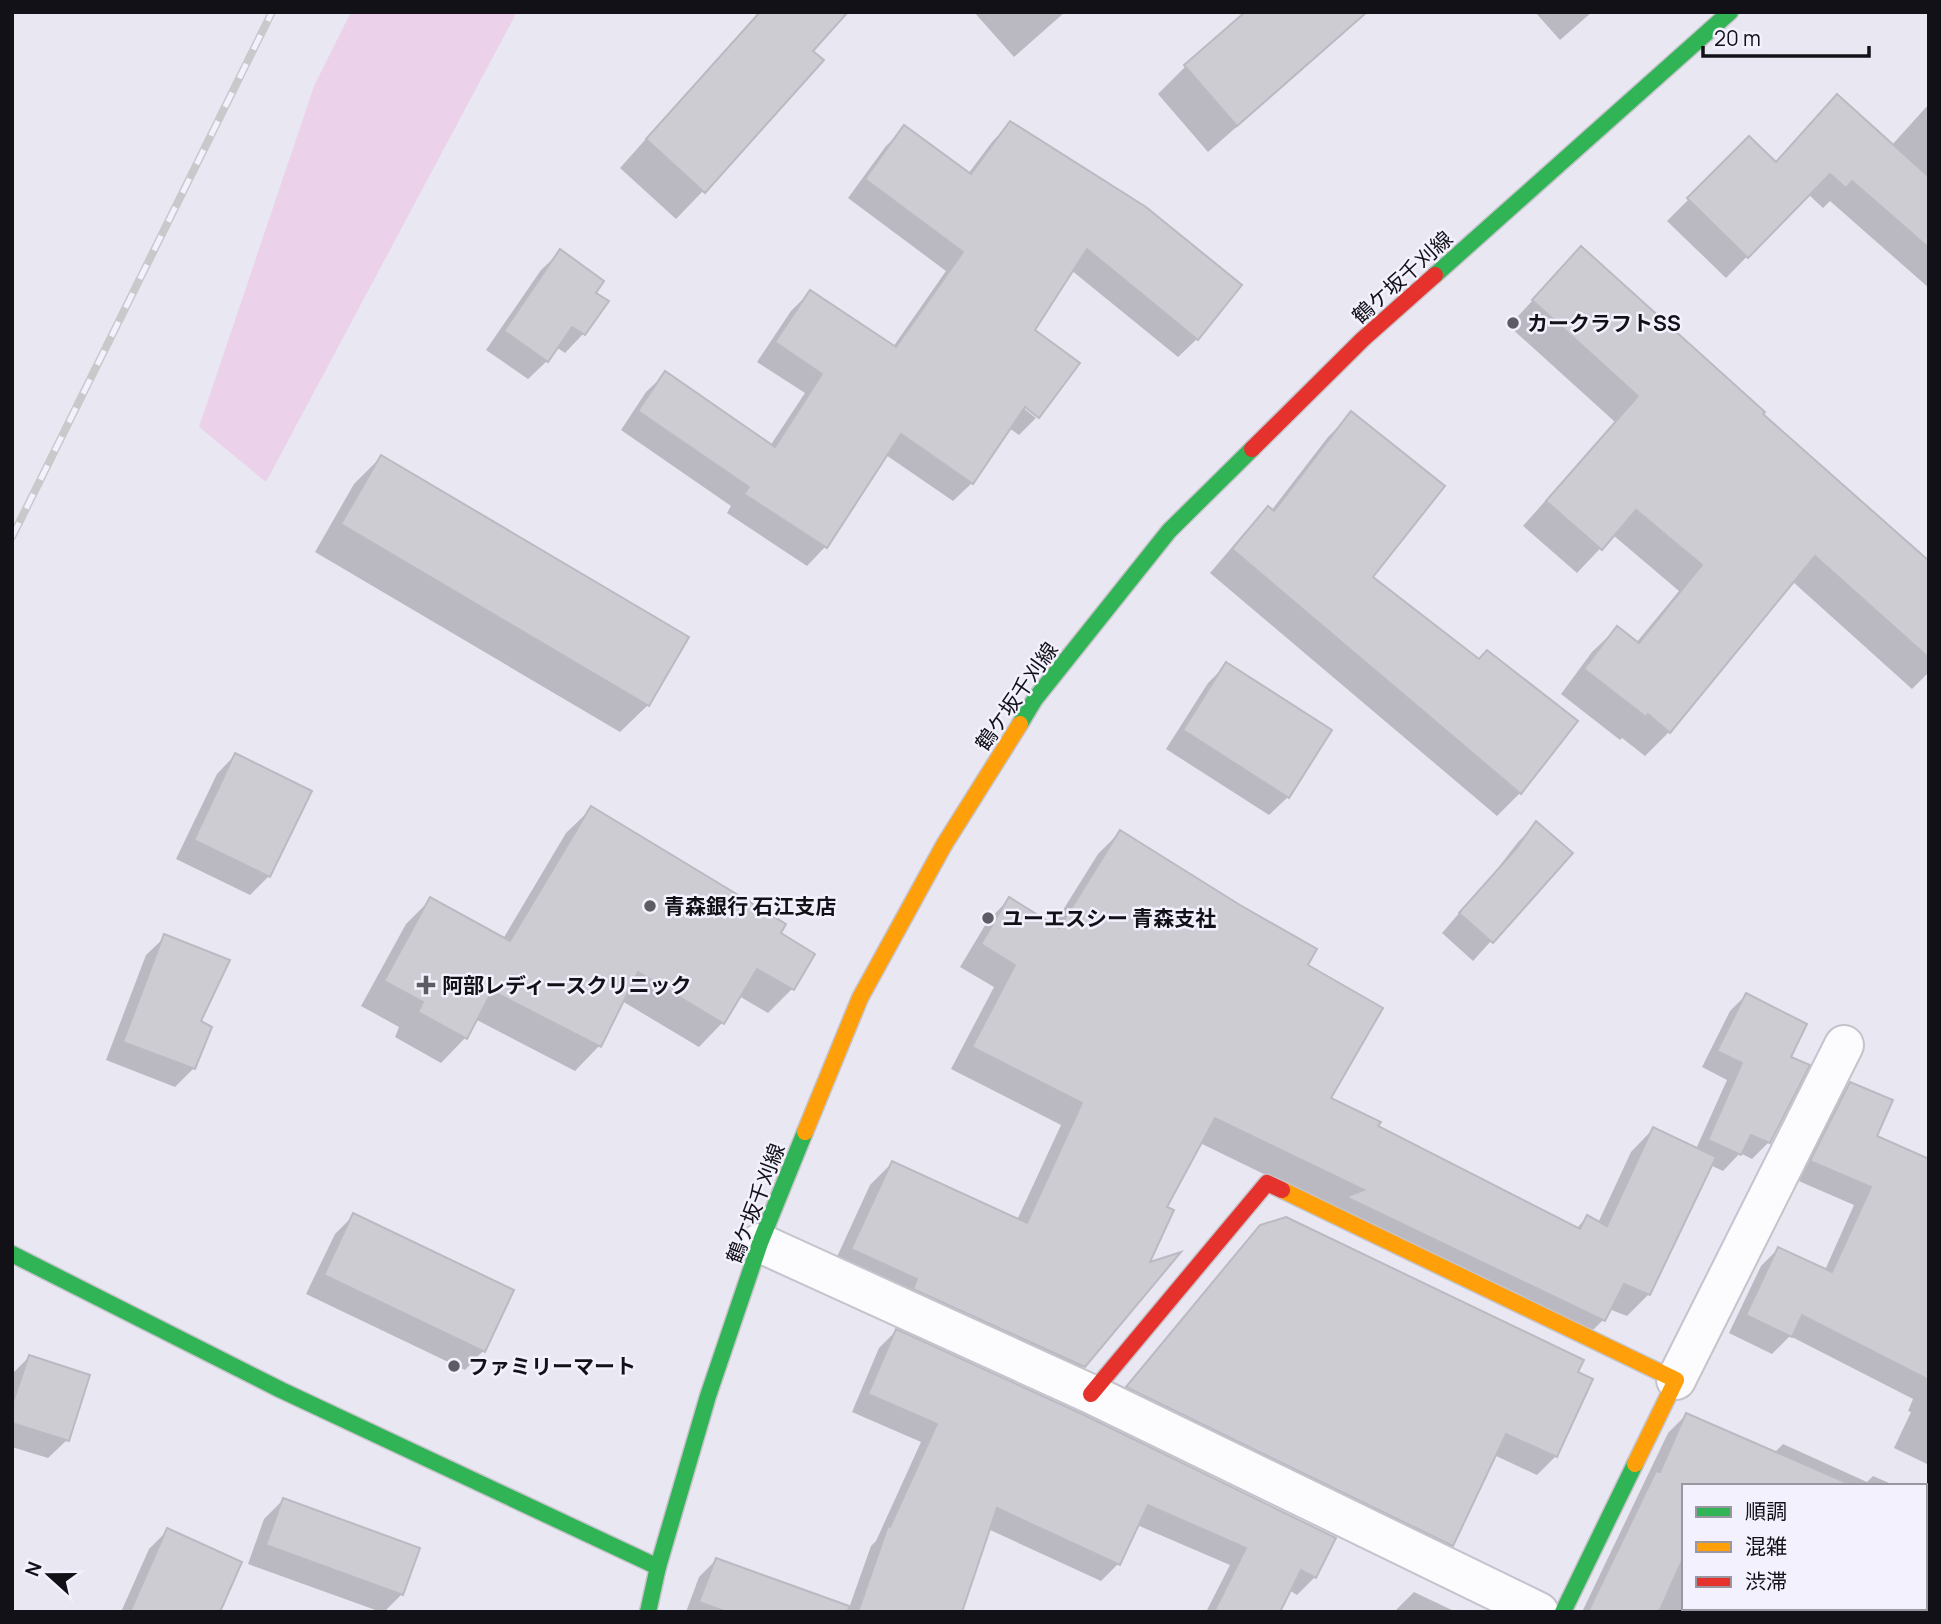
<svg xmlns="http://www.w3.org/2000/svg" width="1941" height="1624" font-family="Manrope,'Noto Sans JP',sans-serif">
	<style>
		.green { fill: #ebd2ea }
		.shadow { fill: #0003 }
		.building { fill: #ceccd3; stroke: #bcb9c2; stroke-width: 2 }
		.lines { fill: none; stroke-linecap: round; stroke-linejoin: round }
		.street-casing { stroke: #c5c3cb; stroke-width: 42 }
		.fast-casing { stroke: #c5c3cb; stroke-width: 19 }
		.slow-casing { stroke: #c5c3cb; stroke-width: 19 }
		.jam-casing { stroke: #c5c3cb; stroke-width: 19 }
		.street { stroke: #fcfbfd; stroke-width: 38 }
		.fast { stroke: #30b455; stroke-width: 16 }
		.slow { stroke: #ff9f0a; stroke-width: 16 }
		.jam { stroke: #e5322d; stroke-width: 16 }
		.rail-casing { stroke: #c9c8cb; stroke-width: 8 }
		.rail { stroke: #f3f1fd; stroke-width: 5; stroke-dasharray: 16; stroke-linecap: butt }
		.poi-dot { fill: #5d5c64; stroke: #f3f1fd; stroke-width: 2.5 }
		.labels { text-anchor: middle; dominant-baseline: central; stroke-width: 5; stroke-linejoin: round; paint-order: stroke }
		.street-label { font-size: 21px; fill: #121117; stroke: #f3f1fd }
		.poi-label { font-size: 21px; font-weight: bold; fill: #121117; stroke: #f3f1fd; text-anchor: start }
	</style>
	<rect width="100%" height="100%" fill="#e9e7f2"/>
	<path class="green" d="M351 12H517L266 482 199 427 314 86Z"/>
	<g class="shadow">
		<path d="M759 12H837L811 51 703 191 676 219 620 168Z"/>
		<path d="M974 12H1065L1014 57Z"/>
		<path d="M1247 12H1365L1344 33 1208 152 1158 94 1185 67Z"/>
		<path d="M1535 12H1592L1560 40Z"/>
		<path d="M1929 104V288L1830 201 1823 208 1808 194 1726 278 1667 221 1749 139 1775 164 1891 146Z"/>
		<path d="M1010 123 1197 339 1178 357 1071 270 1033 330 1019 401 1017 403 1036 418 1019 435 1009 428 972 483 953 501 886 455 825 547 807 566 727 513 731 506 621 430 646 392 665 374 770 446 805 393 757 362 791 311 810 292 893 347 946 271 848 198 886 146 905 128 968 174 992 142Z"/>
		<path d="M1581 248 1761 414 1929 563V672L1912 689 1792 581 1669 732 1645 756 1622 738 1620 740 1561 694 1592 652 1617 628 1636 643 1679 591 1613 535 1577 573 1523 526 1615 422 1509 326Z"/>
		<path d="M560 252 594 293 606 302 583 334 565 353 556 347 547 361 528 379 486 350 541 270Z"/>
		<path d="M1351 414 1371 577 1520 793 1497 816 1210 573 1245 532 1269 509 1271 511 1328 437Z"/>
		<path d="M381 457 648 705 620 732 315 552 354 484Z"/>
		<path d="M1227 664 1288 797 1269 815 1166 749 1208 683Z"/>
		<path d="M235 755 269 876 250 895 176 859 217 774Z"/>
		<path d="M591 809 778 934 813 955 792 989 768 1013 739 996 723 1022 699 1047 622 1001 599 1046 575 1071 475 1019 465 1038 441 1063 395 1037 399 1027 361 1006 406 924 431 899 503 939 566 833Z"/>
		<path d="M1536 824 1570 854 1473 961 1442 933 1498 868 1518 842Z"/>
		<path d="M1120 832 1305 965 1329 1098 1376 1127 1576 1229 1587 1217 1598 1223 1631 1152 1653 1129 1696 1149 1727 1080 1702 1067 1730 1011 1746 995 1788 1058 1769 1142 1752 1159 1740 1153 1723 1171 1710 1165 1649 1294 1627 1316 1609 1309 1603 1320 1581 1342 1336 1209 1200 1143 1084 1366 1061 1388 830 1272 870 1185 892 1163 1017 1220 1061 1125 951 1069 994 987 960 967 987 922 1009 899 1053 926 1098 854Z"/>
		<path d="M165 937 198 1021 194 1068 175 1087 106 1060 146 955Z"/>
		<path d="M1850 1084 1875 1137 1929 1161V1465L1894 1448 1911 1412 1908 1411 1913 1399 1790 1336 1772 1354 1729 1333 1761 1266 1778 1249 1825 1270 1854 1205 1794 1179 1833 1102Z"/>
		<path d="M354 1215 512 1291 483 1351 465 1370 306 1294 335 1234Z"/>
		<path d="M1249 1242 1591 1380 1556 1456 1537 1475 1494 1455 1452 1545 1433 1563 1121 1394Z"/>
		<path d="M896 1331 1334 1539 1315 1577 1297 1595 1289 1590 1278 1612H1206L1230 1565 1137 1525 1118 1564 1101 1581 988 1529 961 1612H686L699 1577 716 1560 849 1608 871 1546 876 1541 921 1442 852 1412 879 1348Z"/>
		<path d="M29 1357 67 1440 48 1458 12 1447V1374Z"/>
		<path d="M1686 1415 1774 1453 1783 1444 1867 1482 1873 1476 1896 1486H1684V1608H1868L1866 1612H1582L1668 1433Z"/>
		<path d="M283 1500 402 1594 384 1612H381L248 1564 264 1519Z"/>
		<path d="M168 1530 218 1612H121L149 1549Z"/>
		<path d="M1414 1592 1456 1612H1394Z"/>
	</g>
	<g class="building">
		<path d="M760 12H848L813 51 824 60 705 193 646 139Z"/>
		<path d="M1245 12H1367L1237 126 1184 65Z"/>
		<path d="M1837 94 1929 177V248L1852 181 1846 188 1830 174 1748 258 1687 198 1749 136 1776 162Z"/>
		<path d="M1010 121 1146 207 1242 285 1198 340 1087 249 1035 330 1080 363 1039 418 1025 407 973 484 901 434 827 548 744 494 749 487 638 411 665 371 775 447 822 374 775 342 810 290 896 347 963 252 865 179 904 125 971 174Z"/>
		<path d="M1581 246 1765 412 1763 414 1929 561V658L1815 556 1670 733 1648 714 1646 717 1584 669 1617 626 1639 643 1702 565 1636 510 1602 550 1546 501 1638 396 1532 300Z"/>
		<path d="M560 249 604 281 596 293 609 301 585 335 572 327 548 362 504 331Z"/>
		<path d="M1351 411 1445 486 1373 577 1479 659 1487 650 1578 721 1521 794 1232 549 1268 506 1274 511Z"/>
		<path d="M381 455 689 637 649 706 341 524Z"/>
		<path d="M1226 662 1332 730 1289 798 1183 730Z"/>
		<path d="M235 753 312 791 270 877 194 840Z"/>
		<path d="M591 806 786 924 781 933 815 954 794 990 757 969 724 1024 638 972 601 1047 492 991 467 1039 418 1012 423 1002 384 981 430 897 510 941Z"/>
		<path d="M1536 821 1573 853 1493 943 1459 913 1517 848Z"/>
		<path d="M1120 830 1240 905 1317 949 1308 965 1383 1008 1331 1098 1381 1122 1378 1126 1580 1229 1587 1215 1607 1226 1653 1127 1716 1157 1650 1295 1624 1284 1605 1321 1346 1197 1364 1190 1215 1118 1167 1207 1174 1210 1150 1262 1181 1252 1085 1367 913 1289 917 1279 851 1249 892 1161 1027 1223 1082 1103 972 1047 1015 965 981 944 1009 897 1059 928Z"/>
		<path d="M164 934 230 960 201 1021 212 1027 195 1069 123 1042Z"/>
		<path d="M1746 993 1807 1024 1791 1057 1810 1065 1770 1143 1751 1135 1741 1155 1708 1140 1742 1063 1717 1051Z"/>
		<path d="M1850 1082 1893 1100 1877 1136 1929 1159V1380L1802 1315 1792 1337 1746 1315 1778 1247 1832 1272 1871 1187 1810 1161Z"/>
		<path d="M353 1213 514 1290 485 1352 324 1275Z"/>
		<path d="M1286 1217 1584 1360 1578 1372 1593 1379 1557 1457 1506 1434 1453 1546 1126 1387 1260 1225Z"/>
		<path d="M896 1329 1082 1414 1336 1538 1316 1578 1301 1570 1280 1612H1214L1246 1548 1148 1505 1120 1565 997 1508 962 1612H858L888 1526 890 1527 937 1424 868 1394Z"/>
		<path d="M29 1355 90 1375 69 1441 12 1423V1405Z"/>
		<path d="M1686 1413 1854 1486H1684V1556L1659 1612H1588L1656 1471 1660 1472Z"/>
		<path d="M283 1498 420 1548 403 1595 266 1545Z"/>
		<path d="M167 1528 242 1562 220 1612H130Z"/>
		<path d="M716 1558 849 1606 848 1612H727L699 1602Z"/>
	</g>
	<g class="lines">
		<defs>
			<g id="street">
				<path d="M760 1243 1091 1394 1539 1612"/>
				<path d="M1676 1380 1844 1045"/>
			</g>
			<g id="fast">
				<path d="M1435 275 1730 12"/>
				<path d="M1020 724 1035 699 1169 531 1252 449"/>
				<path d="M12 1254 281 1390 658 1567"/>
				<path d="M648 1612 658 1567 708 1396 760 1243 805 1132"/>
				<path d="M1563 1612 1635 1464"/>
			</g>
			<g id="slow">
				<path d="M805 1132 860 998 944 845 1020 724"/>
				<path d="M1282 1190 1676 1380 1635 1464"/>
			</g>
			<g id="jam">
				<path d="M1252 449 1363 339 1435 275"/>
				<path d="M1091 1394 1267 1183 1282 1190"/>
			</g>
		</defs>
		<use href="#street" class="street-casing"/>
		<use href="#fast" class="fast-casing"/>
		<use href="#slow" class="slow-casing"/>
		<use href="#jam" class="jam-casing"/>
		<use href="#street" class="street"/>
		<use href="#fast" class="fast"/>
		<use href="#slow" class="slow"/>
		<use href="#jam" class="jam"/>
		<defs>
			<path id="rail" d="M12 537 272 12"/>
		</defs>
		<use href="#rail" class="rail-casing"/>
		<use href="#rail" class="rail"/>
	</g>
	<g class="poi-dot">
		<circle cx="1513" cy="323" r="7"/>
		<circle cx="650" cy="906" r="7"/>
		<circle cx="988" cy="918" r="7"/>
		<path d="M422.5 974.5h7v7h7v7h-7v7h-7v-7h-7v-7h7z"/>
		<circle cx="454" cy="1366" r="7"/>
	</g>
	<g class="labels">
		<g class="street-label">
			<text transform="translate(1402 277) rotate(-42)">鶴ケ坂千刈線</text>
			<text transform="translate(1016 696) rotate(-55)">鶴ケ坂千刈線</text>
			<text transform="translate(755 1203) rotate(-69)">鶴ケ坂千刈線</text>
		</g>
		<g class="poi-label">
			<text x="1527" y="323">カークラフトSS</text>
			<text x="664" y="906">青森銀行 石江支店</text>
			<text x="1002" y="918">ユーエスシー 青森支社</text>
			<text x="442" y="985">阿部レディースクリニック</text>
			<text x="468" y="1366">ファミリーマート</text>
		</g>
	</g>
	<rect width="1941" height="1624" fill="none" stroke="#121117" stroke-width="28"/>
	<rect x="1682" y="1484" width="245" height="126" fill="#f3f1fd" stroke="#9997a1" stroke-width="2"/>
	<rect x="1696" y="1507" width="35" height="10" fill="#30b455" stroke="#9997a1" stroke-width="2"/>
	<text x="1745" y="1519" font-size="21" fill="#121117">順調</text>
	<rect x="1696" y="1542" width="35" height="10" fill="#ff9f0a" stroke="#9997a1" stroke-width="2"/>
	<text x="1745" y="1554" font-size="21" fill="#121117">混雑</text>
	<rect x="1696" y="1577" width="35" height="10" fill="#e5322d" stroke="#9997a1" stroke-width="2"/>
	<text x="1745" y="1589" font-size="21" fill="#121117">渋滞</text>
	<g transform="translate(49 1575) rotate(291)" stroke="#f3f1fd" stroke-width="5" paint-order="stroke">
	<path d="M0-5L12 26L0 18L-12 26Z" fill="#121117"/>
	<text y="-10" font-size="19" font-weight="bold" text-anchor="middle" fill="#121117">N</text>
	</g>
	<path d="M1703 46v10h166v-10" fill="none" stroke="#121117" stroke-width="3.5"/>
	<text x="1714" y="46" font-size="21" fill="#121117" stroke="#f3f1fd" stroke-width="5" paint-order="stroke">20 m</text>
</svg>
